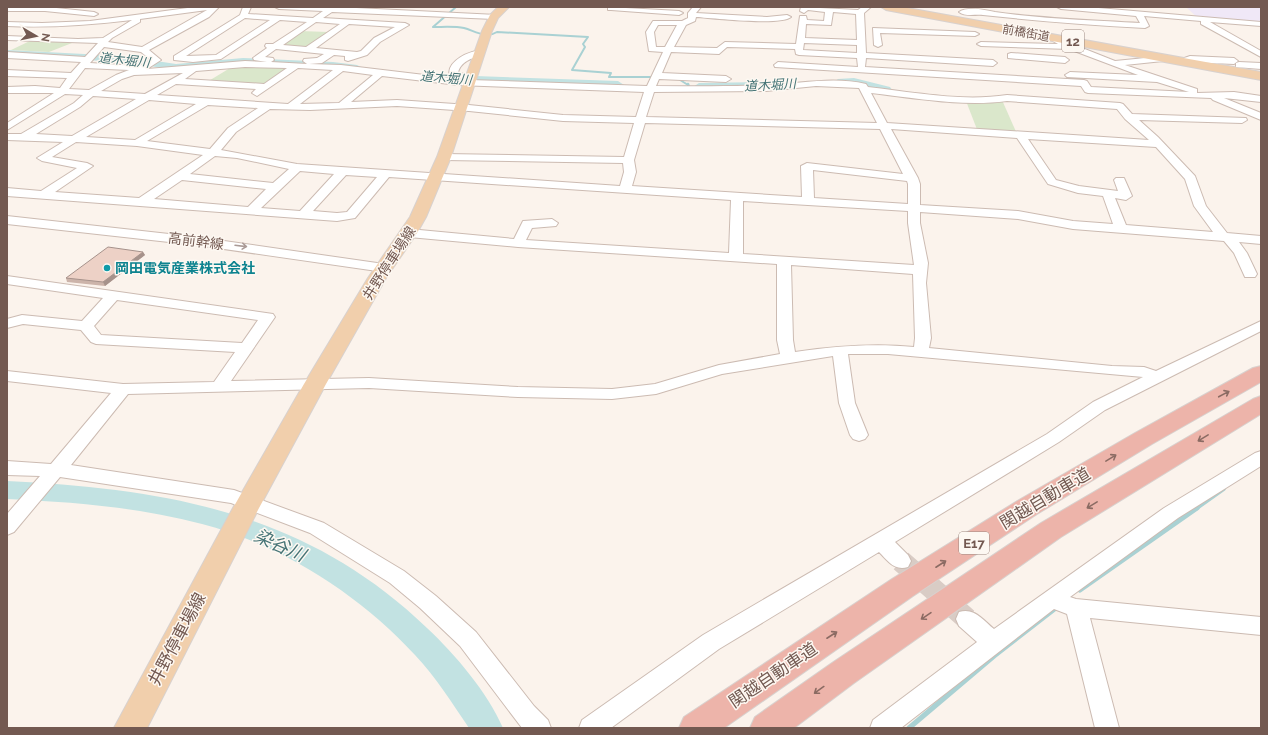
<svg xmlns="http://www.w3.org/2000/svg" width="1268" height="735" font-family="Raleway,'Noto Sans JP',sans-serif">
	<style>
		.education { fill: #f0e8f7 }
		.green { fill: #dae7cb }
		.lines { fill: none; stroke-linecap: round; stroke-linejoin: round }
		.stream-far3 { stroke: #a9d1d3; stroke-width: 2 }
		.stream-far2 { stroke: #a9d1d3; stroke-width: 2.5 }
		.stream-far1 { stroke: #a9d1d3; stroke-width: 3.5 }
		.stream { stroke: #a9d1d3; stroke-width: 5 }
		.river { fill: #c2e2e2; fill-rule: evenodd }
		.minor-tunnel { stroke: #d9ccc5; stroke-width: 22; stroke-dasharray: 22 11; stroke-linecap: butt }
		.minor-casing { stroke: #ccbbb2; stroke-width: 2 }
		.major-casing { stroke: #d8d1ce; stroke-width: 2 }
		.highway-casing { stroke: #d8d1ce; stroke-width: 2 }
		.minor { fill: #fff; fill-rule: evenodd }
		.major { fill: #f1cfac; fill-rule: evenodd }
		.highway { fill: #edb4aa; fill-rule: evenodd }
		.wall { fill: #ccb4aa }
		.shaded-wall { fill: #a6928b }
		.building { fill: #edd1c6; stroke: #a6928b }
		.oneway { stroke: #ab9b97 }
		.oneway2 { stroke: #8b6b63 }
		.culture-dot { fill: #0f9aa8; stroke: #fdf8f2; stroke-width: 1.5 }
		.labels { text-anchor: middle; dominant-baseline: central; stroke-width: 3; stroke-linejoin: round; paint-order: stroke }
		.far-street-label { font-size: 12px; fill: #735951; stroke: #fdf8f2 }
		.shield { fill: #fdf8f2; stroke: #9c8981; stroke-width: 1 }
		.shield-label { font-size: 13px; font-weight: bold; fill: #735951 }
		.far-water-label { font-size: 13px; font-style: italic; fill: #467476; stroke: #fdf8f2 }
		.street-label { font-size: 14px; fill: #735951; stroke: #fdf8f2 }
		.culture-label { font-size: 14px; font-weight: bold; fill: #0d838f; stroke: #fdf8f2; text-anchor: start }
		.near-street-label { font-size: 17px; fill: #735951; stroke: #fdf8f2 }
		.near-water-label { font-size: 18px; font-style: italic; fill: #467476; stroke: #fdf8f2 }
	</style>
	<rect width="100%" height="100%" fill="#fbf3ec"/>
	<path class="education" d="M1186 7H1261V24L1199 19Z"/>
	<g class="green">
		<path d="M299 31 329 32 307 48 278 46Z"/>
		<path d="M32 40 72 42V43L49 52 11 50Z"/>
		<path d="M235 65 290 68 265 85 207 82Z"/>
		<path d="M1002 100 1017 134 978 132 966 101Z"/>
	</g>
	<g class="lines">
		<g class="stream-far3">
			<path d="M456 7 433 27C443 27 455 26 464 28 475 31 486 39 497 32L588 37 583 44 585 47 572 70 611 73 609 77H655"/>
			<path d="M677 78 688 85"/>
		</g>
		<path class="stream-far2" d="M688 84 689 87"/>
		<path class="stream-far1" d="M1196 509 1224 489"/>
		<g class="stream">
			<path d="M1080 590 1197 508"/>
			<path d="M909 728 994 656 1057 607"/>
		</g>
		<g class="river">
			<path d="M7 50 123 56 176 64 243 58 333 62 357 65 363 68 357 71 333 68 243 64 176 70 123 62 7 56Z"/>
			<path d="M447 75 618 81 624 85 618 89 443 82 441 79 443 76Z"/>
			<path d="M854 78 890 87 892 90 886 94 854 86 838 87 832 83 838 79Z"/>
			<path d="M772 82 778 86 776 89 699 91 693 87 699 83Z"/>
			<path d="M7 481C167 489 306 512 427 628 455 654 488 693 503 728H469C452 703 436 677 415 655 359 594 282 545 202 524 138 507 72 502 7 499Z"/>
		</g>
		<path class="minor-tunnel" d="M901 561 967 619"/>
		<defs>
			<g id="minor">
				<path d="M7 7H47L94 12 98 14 94 16 45 11H7Z"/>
				<path d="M195 7H219L209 17 149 50 161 60 147 69 245 61 267 62 254 60 253 58 267 48 265 46 266 44H273L307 22 280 20 221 59 193 62 174 60V56L240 15 243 7H251L248 14 313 18 323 11 279 9 275 7H336L497 15V19H494L332 12 323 18 405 23 409 25 380 42 367 55 348 61 345 60V56L334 55 322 63 309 64 341 65 458 79 469 80 450 76C445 62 471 49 482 51V55C472 58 460 62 458 73L473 75 475 77 470 80 647 86 663 52 649 51 646 32 653 21H682L688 18V13L693 7H701L696 13 767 17 787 15 791 17C781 26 712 18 696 17L695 21 686 25 674 47 717 48 725 42 796 44 800 16H806L807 20 824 21 825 12 808 10 804 13 800 11 801 7 858 10 862 7H871L864 13 866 53 993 60 997 63 993 66 866 58 865 67 1084 80 1087 81 1091 87 1189 92 1157 82 1067 77 1065 75 1070 72 1138 75 1069 49 981 46 977 44 981 42 1058 44 1048 38 1052 36 1115 61 1166 56V60L1163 61 1125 65 1197 89V93L1234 92 1261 96V102L1224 98 1261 113V120L1213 100 1211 98 1088 93 1085 92 1081 86 775 67 774 65 778 62 858 67 857 58 799 55 796 54 795 49 727 47 719 54 671 52 662 73 726 76 731 79 726 82 659 79 656 86C693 86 729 87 766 85 800 84 833 76 866 84L868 87C913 92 961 102 1007 95L1120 103 1123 104 1132 114 1246 118 1247 120 1242 123 1139 120 1158 137 1195 176 1206 206 1227 233 1261 236V244L1239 242 1247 253 1257 274 1255 277H1245L1234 253 1224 241 1073 229 1018 219 920 212V223L928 263 926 283 931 338 929 348 1112 366 1144 367 1156 371 1261 321V331L1105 410 1059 442 895 542 908 555 911 561 908 567C894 571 888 561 879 552L719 649 611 728H579L582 720 703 635 1047 434 1093 402 1143 377 888 354H848L855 403 868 435 865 439 859 441 853 439 850 435 839 403 833 356 722 374 656 394 612 399 518 397 369 388 128 394 71 465 234 490 324 523 404 571 436 596 476 632 534 706 548 720 551 728H522L460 646 420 608 390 583 310 533 231 503 60 477 14 532 7 535V514L40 476 7 475V461L51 464 111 393 7 381V371L123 384 214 382 235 352 96 344 91 342 81 330 23 324 7 328V319L22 315 82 321 103 298 7 284V276L273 314 275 317 231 381 369 378 518 387 612 389 655 384 719 365 780 354 777 340V264L518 247 409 237 403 233 409 229 514 239 523 221 552 219 558 223 556 226 532 228 526 240 729 253 731 200 389 177 355 218 337 221 7 196V188L41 191 77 168 42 161 37 158 63 142 7 140V134H21L74 103 83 95 65 94 7 130V123L54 93H7V87L35 86 60 88 67 78 7 76V70L71 73 81 62 7 58V52L85 57 98 43 7 40V36L78 39 103 38 132 20C90 25 49 28 7 26V22L42 23 90 21ZM207 10 142 47 108 42 112 38 140 22V19ZM833 12 856 14 857 40 805 38 806 24 831 25ZM245 18 270 20 216 55 186 56ZM316 22 340 24 306 47 283 45ZM349 24 395 27 374 38 361 51 357 52 316 48ZM658 25H677L665 47H656L654 32ZM804 43 857 45V53L803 50ZM104 47 141 52 151 60 139 66 90 63ZM276 49 324 54 317 58 304 59 303 61 307 64 271 62 274 60 273 58 265 57ZM245 67 287 68 264 84 185 79 196 71ZM85 68 129 70 116 75 89 90 69 89ZM298 68 333 70 288 104 157 95 176 84 256 89 252 93 257 96ZM343 71 373 75 339 103 300 104ZM183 73 145 94 101 91 122 79 134 75ZM382 76 458 85 644 92 636 117 563 115 469 105 397 100 351 102ZM816 86 859 88 877 123 646 117 654 92 766 91ZM871 93C915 98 963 107 1007 101L1117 109 1125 119 1149 140 887 123ZM93 96 136 99 72 136 36 134 80 107ZM149 100 196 104 135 140 86 137ZM208 105 258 108 228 128 210 149 147 141ZM397 106 469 111 563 121 634 123 624 157 444 154 439 157 444 160 623 163 624 172 620 186 297 164 221 150 236 132 270 109 310 110ZM645 123 880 129 903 174 807 163 801 166 802 197 632 186 636 172 634 160ZM891 129 1017 138 1048 184 1078 193 1103 196 1113 224 1073 221 1018 211 920 205V184L918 178ZM1028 139 1156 147 1185 179 1194 206 1213 232 1126 225 1115 198 1126 200 1132 196 1124 178H1116L1114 180 1118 191 1079 186 1056 180ZM76 142 137 146 203 155 139 198 55 192 93 166 87 163 52 157ZM215 156 237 158 289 169 273 183 190 174ZM813 170 907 181 908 184V204L814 198ZM300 171 334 174 300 211 261 208ZM346 175 377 177 347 212 337 213 313 211ZM182 180 266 189 248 207 154 199ZM743 201 908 211V223L914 265 743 254ZM791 265 913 274 915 338 914 347C873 343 836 346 795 352L793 340ZM117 300 258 320 242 343 101 335 94 326Z"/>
				<path d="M608 7 679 11 683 13 679 15 611 10H608Z"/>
				<path d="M1057 7H1087L1261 22V26L1210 22 1261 51V57L1201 24V21L1144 16 1149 26 1145 28C1091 25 1037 21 983 15 976 14 965 17 959 12 967 6 986 10 995 12 1043 19 1092 20 1140 23L1136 16 1061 9Z"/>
				<path d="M873 28 975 32 979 34 975 36 880 33 882 45 878 47 874 45Z"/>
				<path d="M1011 53 1065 57 1069 60 1065 63 1008 58V54Z"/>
				<path d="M1190 56 1234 58 1238 61 1234 64 1190 62 1180 64 1176 61Z"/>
				<path d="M1239 62 1261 63V69L1236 67V63Z"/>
				<path d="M7 216 196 237 384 264 389 265 391 268 389 271 384 272 196 245 7 224Z"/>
				<path d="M1261 451V466L1178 518 1070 597 1076 599 1261 617V635L1090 618 1119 728H1095L1067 614 1054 609 901 728H870L873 720 977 642 959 626 956 619 959 612C974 607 983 620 994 629L1164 508 1255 453Z"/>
			</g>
			<g id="major">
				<path d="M498 7H509L498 18 492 31 451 157 426 217 417 233 386 278 326 384 259 508 147 728H114L233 508 304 384 368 278 410 217 437 157 482 31 490 15Z"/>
				<path d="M881 7H902L1261 72V80L886 10Z"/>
			</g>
			<g id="highway">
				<path d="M1261 366V382L1152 444 1037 514 913 596 724 728H679L684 717 892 579 1019 500 1135 433 1253 368Z"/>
				<path d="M1261 396V414L1061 537 854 683 794 728H750L755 717 832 663 1041 523 1253 399Z"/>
			</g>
		</defs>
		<use href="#minor" class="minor-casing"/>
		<use href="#major" class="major-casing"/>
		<use href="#highway" class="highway-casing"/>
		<use href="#minor" class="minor"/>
		<use href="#major" class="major"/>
		<use href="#highway" class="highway"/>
	</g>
	<path class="wall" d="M143 252 145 255 105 286 67 282 66 278Z"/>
	<path class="shaded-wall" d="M143 252 145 255 105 286 103 282Z"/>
	<path class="building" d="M108 247 143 252 103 282 66 278Z"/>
	<defs><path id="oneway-shaft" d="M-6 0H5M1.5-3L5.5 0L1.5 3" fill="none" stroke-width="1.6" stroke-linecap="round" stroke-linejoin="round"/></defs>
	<use class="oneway" href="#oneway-shaft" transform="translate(241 246) rotate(7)"/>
	<g class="oneway2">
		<use href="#oneway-shaft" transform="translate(1224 394) rotate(-28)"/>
		<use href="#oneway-shaft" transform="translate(1203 438) rotate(149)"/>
		<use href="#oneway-shaft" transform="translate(1111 458) rotate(-31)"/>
		<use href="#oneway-shaft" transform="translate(1092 505) rotate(149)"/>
		<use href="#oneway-shaft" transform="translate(941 564) rotate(-33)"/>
		<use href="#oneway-shaft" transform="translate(926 616) rotate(146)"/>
		<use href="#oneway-shaft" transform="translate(832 635) rotate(-33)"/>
		<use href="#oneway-shaft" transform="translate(819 690) rotate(144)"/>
	</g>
	<circle class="culture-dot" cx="107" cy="268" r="4"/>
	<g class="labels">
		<g class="far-street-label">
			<text transform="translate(1026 33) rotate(10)">前橋街道</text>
		</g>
		<g class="shield">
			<rect x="1062" y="30" width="22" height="22" rx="3"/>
			<rect x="959" y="532" width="30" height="22" rx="3"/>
		</g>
		<g class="shield-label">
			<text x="1073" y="41">12</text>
			<text x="974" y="543">E17</text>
		</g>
		<g class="far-water-label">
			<text transform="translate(124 60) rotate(6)">道木堀川</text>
			<text transform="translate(446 78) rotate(5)">道木堀川</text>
			<text transform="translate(770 85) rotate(-3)">道木堀川</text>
		</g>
		<g class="street-label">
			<text transform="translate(196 241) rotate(7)">高前幹線</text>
			<text transform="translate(389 263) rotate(-57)">井野停車場線</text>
		</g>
		<g class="culture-label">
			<text x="115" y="268">岡田電気産業株式会社</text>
		</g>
		<g class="near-street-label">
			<text transform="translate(1045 498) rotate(-31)">関越自動車道</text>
			<text transform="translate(177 639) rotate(-62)">井野停車場線</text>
			<text transform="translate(773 675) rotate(-34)">関越自動車道</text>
		</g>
		<g class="near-water-label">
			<text transform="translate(280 545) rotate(24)">染谷川</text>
		</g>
	</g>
	<rect width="1268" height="735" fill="none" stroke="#735951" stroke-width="16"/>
	<g transform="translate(36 36) rotate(99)" stroke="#fdf8f2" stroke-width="3" paint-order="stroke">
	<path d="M0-3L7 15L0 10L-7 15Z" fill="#735951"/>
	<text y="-6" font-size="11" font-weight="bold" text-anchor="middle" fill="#735951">N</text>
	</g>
</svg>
